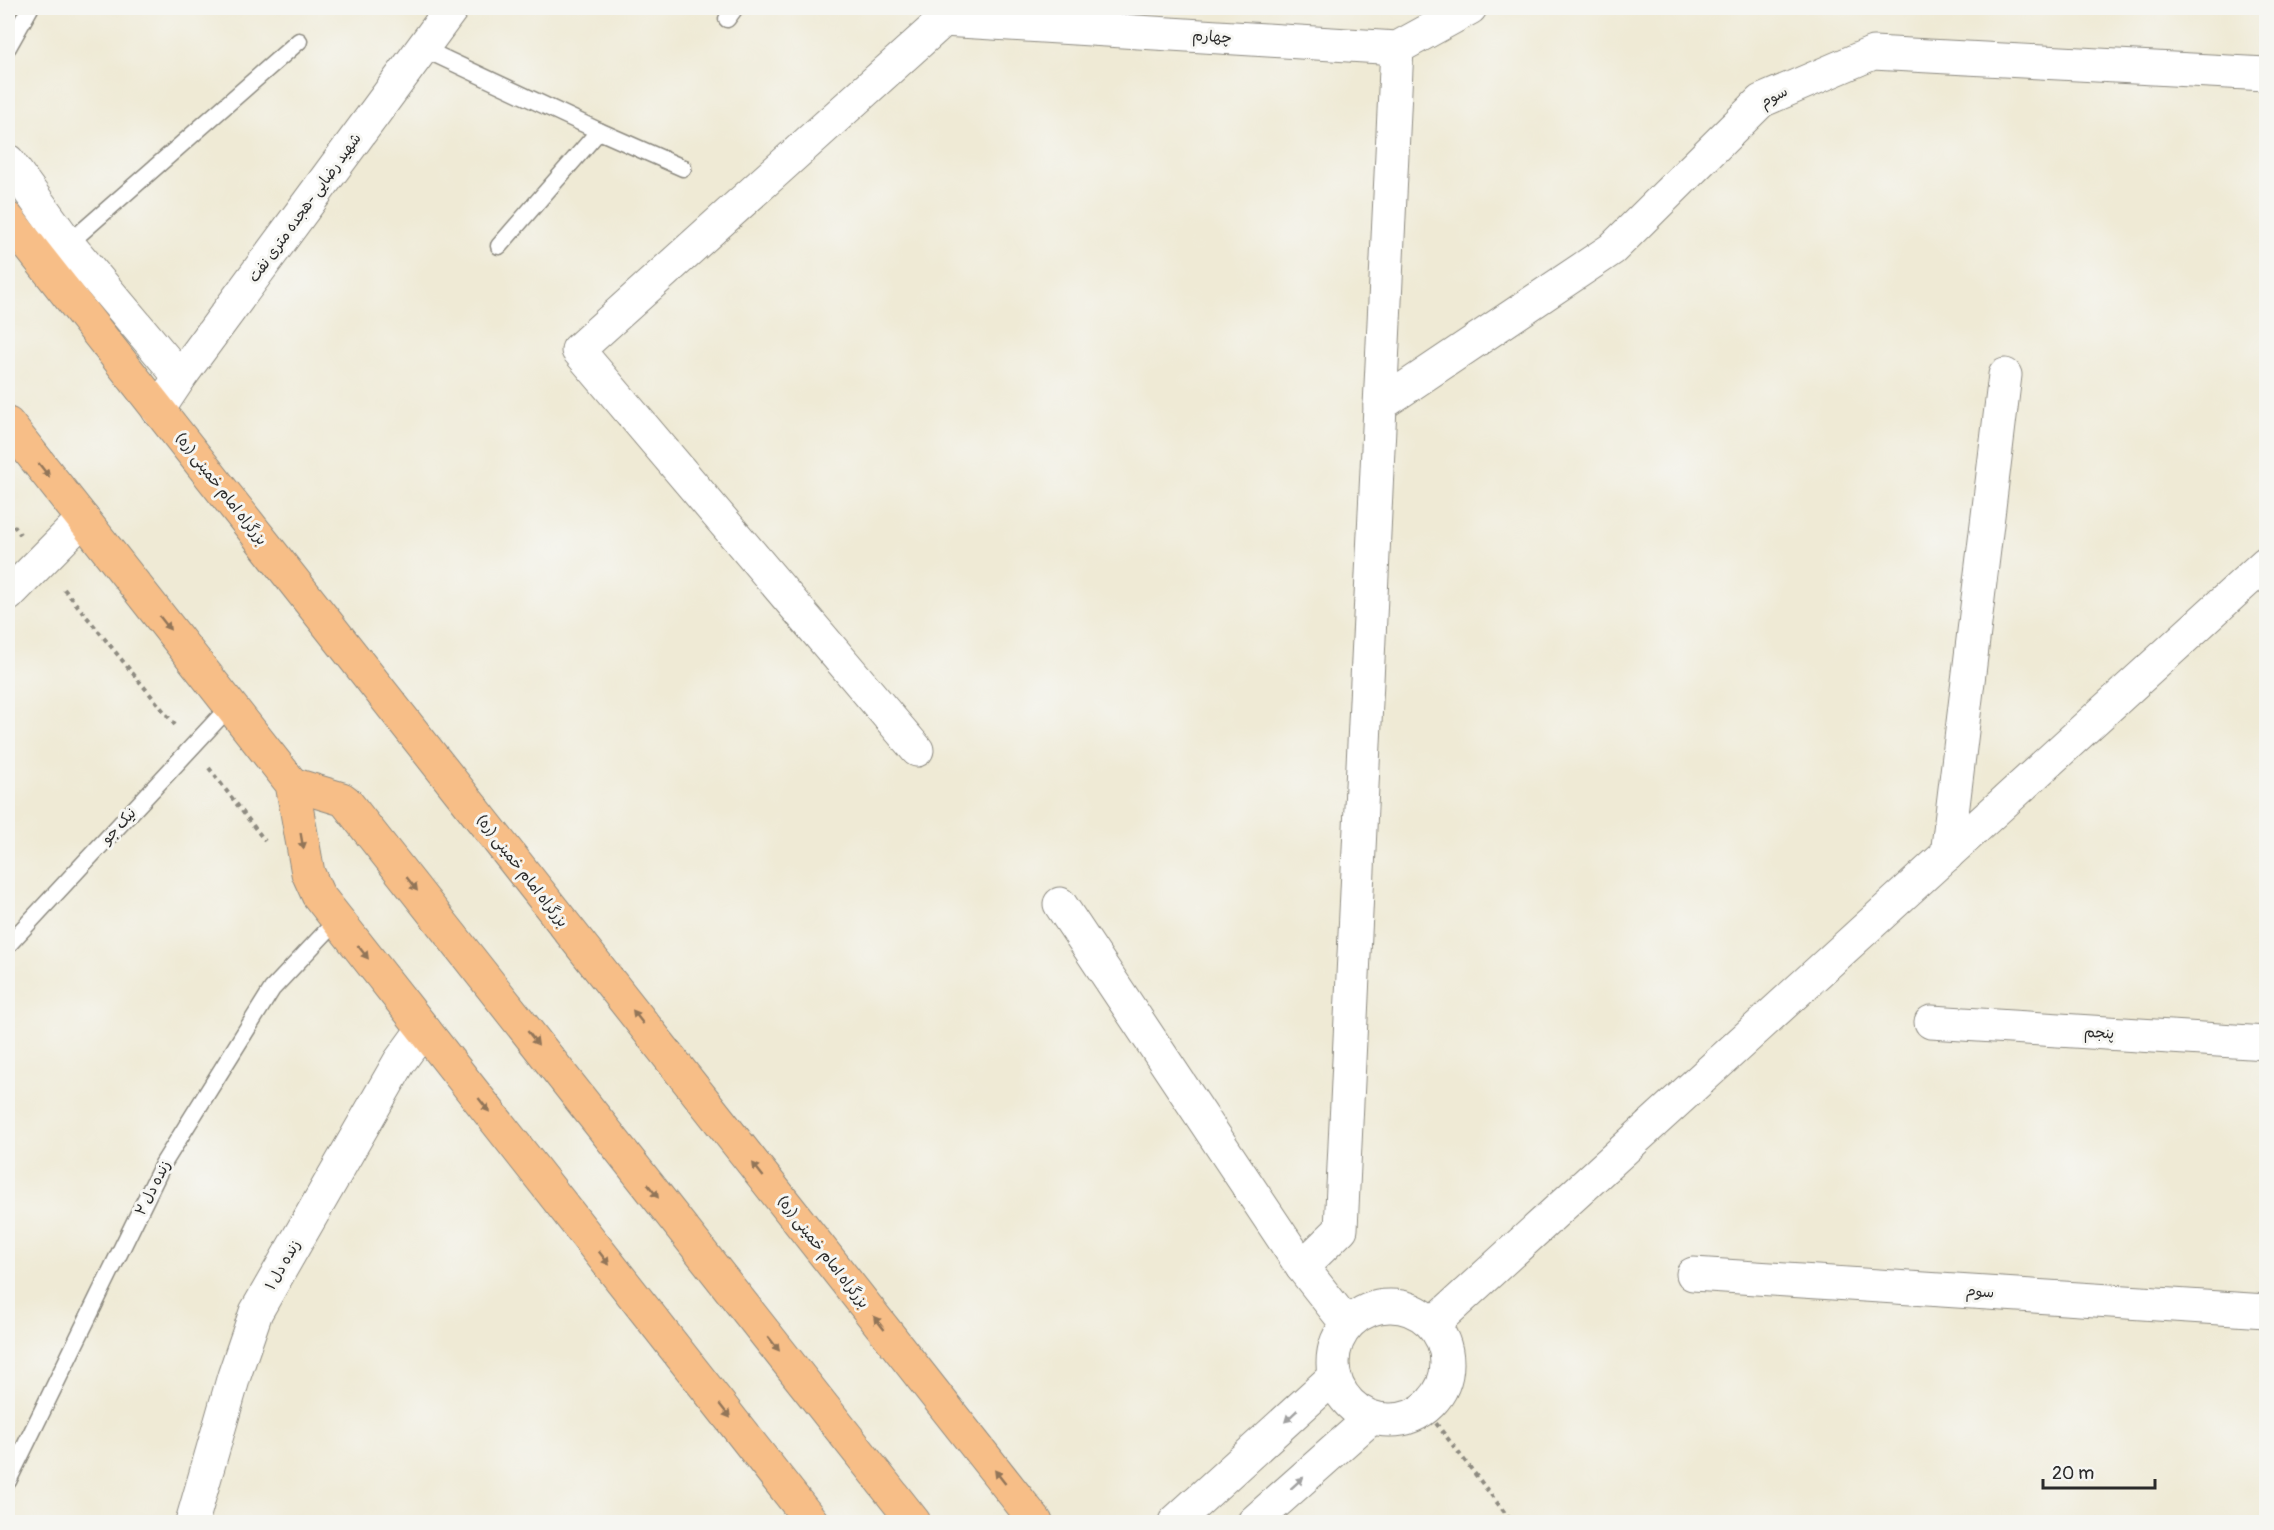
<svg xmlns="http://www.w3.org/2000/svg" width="2274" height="1530" font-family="Pangolin,'Playpen Sans Arabic',sans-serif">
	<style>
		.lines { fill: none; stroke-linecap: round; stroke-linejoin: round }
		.lane-casing { stroke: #8d8a80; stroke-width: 19 }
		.street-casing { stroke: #8d8a80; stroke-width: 35 }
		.highway-casing { stroke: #8d8a80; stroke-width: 35 }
		.path { stroke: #8d8a80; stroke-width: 4; stroke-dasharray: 4.5 4.5; stroke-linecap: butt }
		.lane { stroke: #fff; stroke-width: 16 }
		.street { stroke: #fff; stroke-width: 33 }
		.highway { stroke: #f7be87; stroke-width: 33 }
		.oneway { fill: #917459 }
		.oneway2 { fill: #a0a0a0 }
		.labels { text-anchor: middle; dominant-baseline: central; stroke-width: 6; stroke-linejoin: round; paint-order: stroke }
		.street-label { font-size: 15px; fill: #2b2b2b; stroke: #f6f6f2 }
	</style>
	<rect width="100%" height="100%" fill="#f6f6f2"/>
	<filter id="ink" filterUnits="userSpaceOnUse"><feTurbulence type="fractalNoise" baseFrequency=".0167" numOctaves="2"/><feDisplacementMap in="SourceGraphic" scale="12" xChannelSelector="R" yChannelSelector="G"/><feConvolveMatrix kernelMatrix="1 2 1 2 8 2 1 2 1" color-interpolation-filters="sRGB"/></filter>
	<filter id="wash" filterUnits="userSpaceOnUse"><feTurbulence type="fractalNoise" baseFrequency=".008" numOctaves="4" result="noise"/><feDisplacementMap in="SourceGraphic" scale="24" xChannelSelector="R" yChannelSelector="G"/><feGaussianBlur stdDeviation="1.35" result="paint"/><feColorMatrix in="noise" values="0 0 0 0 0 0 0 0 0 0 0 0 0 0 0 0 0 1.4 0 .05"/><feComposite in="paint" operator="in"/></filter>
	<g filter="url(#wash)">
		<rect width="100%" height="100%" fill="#efead5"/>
	</g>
	<g filter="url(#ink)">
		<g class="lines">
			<defs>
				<g id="lane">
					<path d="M727 19 735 8"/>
					<path d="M8 47 30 8"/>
					<path d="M422 48 599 131 683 168"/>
					<path d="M68 244 299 41"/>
					<path d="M499 246 599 131"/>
					<path d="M8 945 230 706"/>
					<path d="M8 1481 163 1164 272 989 338 919"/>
				</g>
				<g id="street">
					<path d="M943 20 1397 48 1470 8"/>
					<path d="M8 161 68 244 180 377"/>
					<path d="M1380 405 1612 249 1761 101 1873 53 2266 74"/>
					<path d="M158 410 180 377 452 8"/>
					<path d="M8 595 83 519"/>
					<path d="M917 750 578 350 957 8"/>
					<path d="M1947 855 2005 375"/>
					<path d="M1060 904 1302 1267 1347 1324"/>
					<path d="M1931 1022 2266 1043"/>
					<path d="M1302 1267 1341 1229 1397 48"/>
					<path d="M1693 1274 2266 1311"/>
					<circle cx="1390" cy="1363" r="57"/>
					<path d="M1433 1324 2266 563"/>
					<path d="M192 1522 234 1376 256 1312 400 1061 416 1039 425 1031"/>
					<path d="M1175 1522 1334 1377"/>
					<path d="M1254 1522 1371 1418"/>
				</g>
				<g id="highway">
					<path d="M8 219 1036 1522"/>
					<path d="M8 424 292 784 308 873 318 895 812 1522"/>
					<path d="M292 784 342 799 346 802 914 1522"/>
				</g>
			</defs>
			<use href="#lane" class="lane-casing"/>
			<use href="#street" class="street-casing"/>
			<use href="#highway" class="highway-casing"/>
			<g class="path">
				<path d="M8 518 20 534"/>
				<path d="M64 589 175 725"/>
				<path d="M209 768 265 841"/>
				<path d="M1425 1409 1512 1522"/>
			</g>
			<use href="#lane" class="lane"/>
			<use href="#street" class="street"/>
			<use href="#highway" class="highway"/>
		</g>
		<defs><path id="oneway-solid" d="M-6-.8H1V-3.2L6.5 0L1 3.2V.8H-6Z" transform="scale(1.5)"/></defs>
		<g class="oneway">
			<use href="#oneway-solid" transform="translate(44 470) rotate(52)"/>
			<use href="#oneway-solid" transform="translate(165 623) rotate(52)"/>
			<use href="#oneway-solid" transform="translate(302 841) rotate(80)"/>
			<use href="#oneway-solid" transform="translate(412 884) rotate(52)"/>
			<use href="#oneway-solid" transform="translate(363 952) rotate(52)"/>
			<use href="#oneway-solid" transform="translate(638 1017) rotate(-128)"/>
			<use href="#oneway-solid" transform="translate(533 1038) rotate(52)"/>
			<use href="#oneway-solid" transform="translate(484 1105) rotate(52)"/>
			<use href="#oneway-solid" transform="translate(758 1170) rotate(-128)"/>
			<use href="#oneway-solid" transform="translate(653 1191) rotate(52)"/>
			<use href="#oneway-solid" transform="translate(604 1258) rotate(52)"/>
			<use href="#oneway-solid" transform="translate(879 1323) rotate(-128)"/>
			<use href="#oneway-solid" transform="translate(774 1344) rotate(52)"/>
			<use href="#oneway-solid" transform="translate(725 1411) rotate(52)"/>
			<use href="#oneway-solid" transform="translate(1000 1477) rotate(-128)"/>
		</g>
		<g class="oneway2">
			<use href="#oneway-solid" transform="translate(1291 1416) rotate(137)"/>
			<use href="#oneway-solid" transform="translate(1297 1483) rotate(-42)"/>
		</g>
	</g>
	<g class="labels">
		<g class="street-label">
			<text transform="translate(1212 37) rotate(4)">چهارم</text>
			<text transform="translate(1774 97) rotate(-28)">سوم</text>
			<text transform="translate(305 208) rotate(-54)">شهید رضایی -هجده متری نفت</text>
			<text transform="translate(221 489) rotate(52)">بزرگراه امام خمینی (ره)</text>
			<text transform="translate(119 826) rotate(-47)">نیک جو</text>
			<text transform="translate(522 871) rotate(52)">بزرگراه امام خمینی (ره)</text>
			<text transform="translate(2099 1033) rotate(4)">پنجم</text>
			<text transform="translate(153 1188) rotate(-63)">زنده دل ۲</text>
			<text transform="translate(823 1252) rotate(52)">بزرگراه امام خمینی (ره)</text>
			<text transform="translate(283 1265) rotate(-60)">زنده دل ۱</text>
			<text transform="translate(1980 1292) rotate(4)">سوم</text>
		</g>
	</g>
	<rect width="2274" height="1530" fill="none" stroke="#f6f6f2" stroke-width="30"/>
	<path d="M2043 1479v9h112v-9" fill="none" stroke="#2b2b2b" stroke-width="3"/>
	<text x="2052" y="1479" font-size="18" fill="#2b2b2b" stroke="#f6f6f2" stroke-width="4.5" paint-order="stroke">20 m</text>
</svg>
